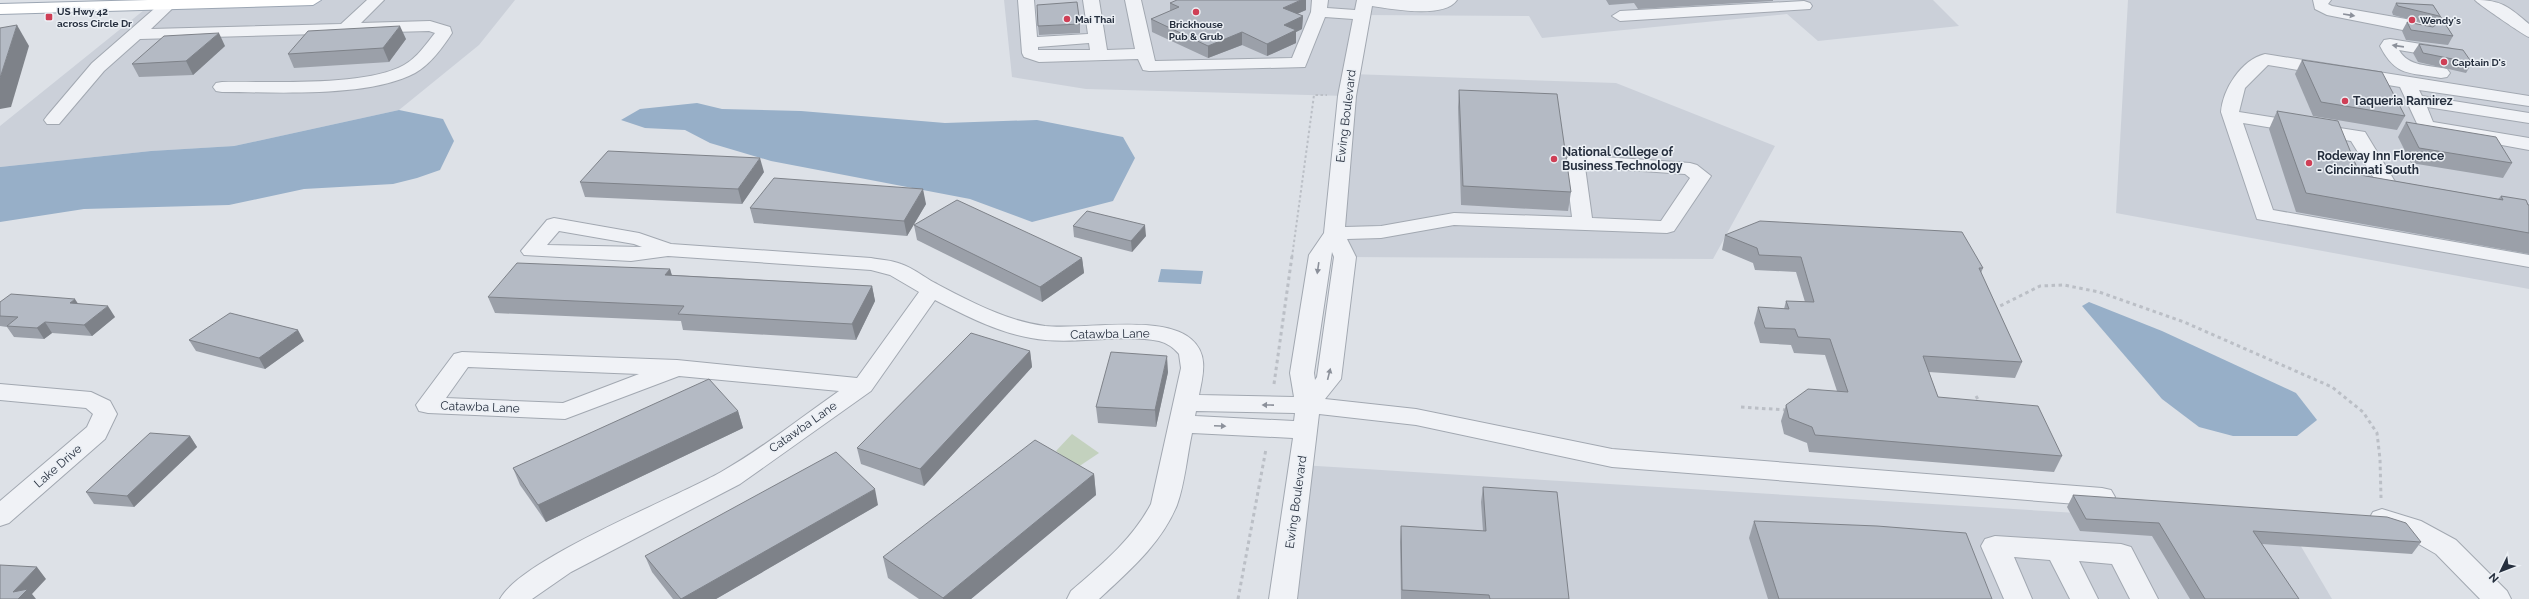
<svg xmlns="http://www.w3.org/2000/svg" width="2529" height="599" font-family="Raleway,sans-serif">
	<style>
		.built { fill: #cbd0d9 }
		.green { fill: #c3d1be }
		.water { fill: #97afc8 }
		.lines { fill: none; stroke-linecap: round; stroke-linejoin: round }
		.minor-casing { stroke: #a2a8b1; stroke-width: 2 }
		.major-casing { stroke: #9ca6b3; stroke-width: 2 }
		.path-far1 { stroke: #bbbfc6; stroke-width: 2; stroke-dasharray: 2.5 2.5; stroke-linecap: butt }
		.path { stroke: #bbbfc6; stroke-width: 3; stroke-dasharray: 3.5 3.5; stroke-linecap: butt }
		.minor { fill: #f0f2f6; fill-rule: evenodd }
		.major { fill: #fff; fill-rule: evenodd }
		.wall { fill: #9ba0a9 }
		.shaded-wall { fill: #7e8289 }
		.building { fill: #b4bac4; stroke: #7e8289 }
		.oneway { fill: #8b909a }
		.poi-dot { fill: #cf3f56; stroke: #ecf0f5; stroke-width: 1.5 }
		.labels { text-anchor: middle; dominant-baseline: central; stroke-width: 3; stroke-linejoin: round; paint-order: stroke }
		.far-poi-label { font-size: 10px; font-weight: bold; fill: #262f3e; stroke: #ecf0f5; text-anchor: start }
		.poi-label { font-size: 12px; font-weight: bold; fill: #262f3e; stroke: #ecf0f5; text-anchor: start }
		.street-label { font-size: 12px; fill: #262f3e; stroke: #ecf0f5 }
	</style>
	<rect width="100%" height="100%" fill="#dde1e7"/>
	<g class="built">
		<path d="M313 0H515L479 45 399 110 234 146 151 151 0 167V126L149 6Z"/>
		<path d="M1004 0H1933L1959 26 1818 41 1787 14 1542 38 1529 16 1363 15 1351 74 1616 83 1775 146 1713 259 1345 257 1334 233 1347 96 1086 89 1012 77Z"/>
		<path d="M2128 0H2529V289L2116 213Z"/>
		<path d="M1301 465 2289 526 2332 599H1283Z"/>
	</g>
	<path class="green" d="M1072 434 1099 453 1078 467 1056 451Z"/>
	<g class="water">
		<path d="M697 103 722 109 801 111 945 123 1037 120 1123 137 1135 158 1113 201 1032 222 970 199 771 161 710 143 685 130 645 128 621 120 640 109Z"/>
		<path d="M399 110 443 119 454 141 440 170 417 178 393 184 304 189 229 205 84 209 0 222V167L151 151 234 146Z"/>
		<path d="M1161 269 1203 271 1201 284 1158 282Z"/>
		<path d="M2089 302 2162 331 2296 393 2317 420 2297 436H2233L2199 427 2162 399 2082 306Z"/>
	</g>
	<g class="lines">
		<defs>
			<g id="minor">
				<path d="M168 0 176 5 151 29 341 24 367 0H384L361 23 430 21 450 27 452 33C443 47 430 65 415 73 368 98 276 92 222 92L216 91 213 87 216 83 222 82C268 81 365 87 404 65 417 58 426 44 435 33L429 31 140 39 104 71 59 124H47L44 120 47 116 92 63 162 2Z"/>
				<path d="M1018 0H1034L1037 37 1088 34 1083 0H1099L1107 50 1135 49 1125 0H1141L1155 61 1292 58 1311 12 1312 0H1328L1327 8 1355 10 1357 0H1457C1444 19 1392 9 1372 6L1356 96 1345 227 1381 226 1454 213 1572 217 1565 161 1568 157 1575 155 1690 163 1697 165 1711 176 1674 231 1667 233 1454 225 1381 238 1347 239 1356 257 1341 379 1325 399 1416 409 1612 449 2102 488 2111 490 2115 497 2111 504 2102 506 1612 467 1416 425 1319 414 1297 599H1269L1293 438 1192 433C1187 456 1185 483 1177 505 1161 544 1129 571 1099 599H1067L1071 591C1101 565 1132 540 1151 504L1181 368 1179 354C1174 348 1167 343 1159 341 1118 333 1073 346 1031 338 997 332 966 316 935 300L871 391 740 484 571 572 532 599H500C521 559 675 498 721 472 762 449 800 418 839 391L679 376 565 419 428 413 419 411 416 405 454 354 462 352 677 360 857 378 919 292 890 275 871 270 668 256 631 261 524 255 521 251 547 220 554 218 639 233 671 244 871 258C881 260 891 260 901 264 913 268 924 277 935 283 969 301 1006 321 1045 326 1083 330 1162 314 1191 339 1209 354 1203 375 1199 395L1294 397 1290 373 1309 255 1324 233 1338 96 1353 19 1325 17 1305 67 1149 71 1143 70 1138 59 1039 62 1024 57 1022 53ZM1089 43 1090 50H1038V47ZM1585 167 1685 174 1690 178 1661 221 1592 218ZM559 231 634 244 642 247 547 245ZM1332 252 1334 257 1317 377 1315 380 1314 373ZM468 367 639 374 563 403 446 398ZM1196 411 1295 413 1294 421 1195 416Z"/>
				<path d="M2313 0H2331L2328 4 2332 6 2406 19 2434 27 2436 30 2428 35 2327 15 2315 9Z"/>
				<path d="M2475 0C2502 0 2509 7 2529 24V37C2525 36 2477 3 2475 0Z"/>
				<path d="M1804 1 1810 3 1812 6 1810 9 1620 21 1612 16 1620 11Z"/>
				<path d="M2390 39 2452 49 2454 53 2452 57 2446 58 2399 50C2408 67 2430 65 2447 69L2450 73 2447 77 2441 78C2409 72 2396 77 2380 46L2384 40Z"/>
				<path d="M2265 54 2529 96V106L2419 90 2422 96 2529 113V123L2427 107 2433 122 2529 138V150L2420 130 2400 87 2268 65 2245 88 2239 112 2365 132 2397 185 2415 189 2418 193 2415 197 2408 199 2383 193 2351 141 2243 123 2273 210 2529 255V267L2257 219 2221 112C2223 89 2241 60 2265 54Z"/>
				<path d="M0 384 91 392 110 401 117 414 105 439 9 523 0 526V501L87 427 93 414 86 408 0 400Z"/>
				<path d="M2382 509 2421 521 2456 540 2507 591 2511 599H2480L2436 554 2403 535 2373 526 2369 519 2373 512Z"/>
				<path d="M1995 536 2121 544 2131 547 2158 599H2130L2112 564 2079 561 2098 599H2070L2050 560 2014 557 2032 599H2004L1981 546 1985 539Z"/>
			</g>
			<path id="major" d="M148 0H321L313 5 0 14V4Z"/>
		</defs>
		<use href="#minor" class="minor-casing"/>
		<use href="#major" class="major-casing"/>
		<path class="path-far1" d="M1292 257 1314 95H1327"/>
		<g class="path">
			<path d="M1994 309 2040 286 2064 285 2099 292 2184 322 2332 387 2363 412 2377 433 2380 459 2381 498"/>
			<path d="M1274 384 1292 256"/>
			<path d="M1976 396 1980 403"/>
			<path d="M1741 407 1786 410"/>
			<path d="M1238 599 1266 449"/>
		</g>
		<use href="#minor" class="minor"/>
		<use href="#major" class="major"/>
	</g>
	<g class="wall">
		<path d="M1606 0H1773V1L1638 9 1634 3 1609 5Z"/>
		<path d="M1170 3 1306 10 1297 14 1303 16 1302 29 1296 32V43L1267 56 1242 45 1208 58 1152 32 1151 19 1170 11Z"/>
		<path d="M2396 3 2433 5 2453 36 2448 45 2406 40 2402 31 2407 22 2433 27 2435 26 2393 15 2392 12Z"/>
		<path d="M1080 24V33L1039 35 1038 26Z"/>
		<path d="M406 39 389 62 294 68 288 54Z"/>
		<path d="M2419 44 2472 63 2466 73 2418 62 2413 53Z"/>
		<path d="M225 46 193 75 139 77 132 64Z"/>
		<path d="M2302 60 2405 116 2397 130 2313 116 2295 74Z"/>
		<path d="M1459 90 1571 192 1568 211 1461 205 1458 107Z"/>
		<path d="M2277 111 2360 175 2498 199 2501 196 2529 205V254L2296 212 2269 129Z"/>
		<path d="M2406 122 2512 163 2503 178 2411 163 2398 137Z"/>
		<path d="M764 172 742 204 585 197 580 182Z"/>
		<path d="M926 204 907 236 754 223 750 208Z"/>
		<path d="M914 225 1082 258 1084 273 1042 302 917 240Z"/>
		<path d="M1073 226 1146 236 1132 252 1074 237Z"/>
		<path d="M1725 235 1983 268 1981 273 2022 362 2015 378 1929 372 1938 397 2062 456 2054 472 1809 452 1807 443 1784 434 1781 421 1786 405 1837 391 1825 355 1794 353 1791 345 1760 343 1754 323 1758 307 1784 309 1786 301 1805 302 1796 272 1755 270 1753 263 1722 250Z"/>
		<path d="M670 269 672 275 872 286 875 301 856 340 683 330 681 321 495 313 488 297Z"/>
		<path d="M0 302 79 304 115 317 92 336 52 333 44 339 14 337 7 327 0 326Z"/>
		<path d="M189 340 304 341 265 369 196 351Z"/>
		<path d="M1030 351 1032 367 924 486 861 464 857 448Z"/>
		<path d="M1168 372 1156 427 1098 423 1096 407Z"/>
		<path d="M738 411 743 428 546 522 520 485 513 468Z"/>
		<path d="M190 436 197 447 134 507 94 504 86 492Z"/>
		<path d="M1094 474 1096 495 971 599H919L888 578 883 557Z"/>
		<path d="M1483 487 1569 599H1401L1400 542 1401 526 1483 531 1481 502Z"/>
		<path d="M2073 495 2421 542 2412 554 2262 544 2299 599H2190L2152 536 2080 531 2067 507Z"/>
		<path d="M878 505 716 599H673L652 572 645 556Z"/>
		<path d="M1754 521 1992 599H1768L1749 538Z"/>
	</g>
	<g class="shaded-wall">
		<path d="M1301 0H1306V10L1283 20V8Z"/>
		<path d="M1303 16 1302 29 1296 32V43L1267 56V44L1284 25Z"/>
		<path d="M17 25 29 46 11 107 0 109V78Z"/>
		<path d="M400 26 406 39 389 62 383 48Z"/>
		<path d="M1242 32V45L1208 58V46Z"/>
		<path d="M219 33 225 46 193 75 186 61Z"/>
		<path d="M760 158 764 172 742 204 738 189Z"/>
		<path d="M923 189 926 204 907 236 904 221Z"/>
		<path d="M1145 225 1146 236 1132 252 1131 241Z"/>
		<path d="M1082 258 1084 273 1042 302 1040 287Z"/>
		<path d="M670 269 674 284 665 275Z"/>
		<path d="M872 286 875 301 856 340 852 324Z"/>
		<path d="M75 299 82 310 70 303Z"/>
		<path d="M108 306 115 317 92 336 84 325Z"/>
		<path d="M45 322 52 333 44 339 37 328Z"/>
		<path d="M298 330 304 341 265 369 259 358Z"/>
		<path d="M1030 351 1032 367 924 486 920 469Z"/>
		<path d="M1167 356 1168 372 1156 427 1155 410Z"/>
		<path d="M738 411 743 428 546 522 538 505Z"/>
		<path d="M190 436 197 447 134 507 127 496Z"/>
		<path d="M1094 474 1096 495 971 599H943V598Z"/>
		<path d="M875 489 878 505 716 599H681Z"/>
		<path d="M37 567 46 579 32 594 36 599H18L13 592Z"/>
	</g>
	<g class="building">
		<path d="M1177 0H1301L1283 8 1303 16 1284 25 1296 30 1267 44 1242 32 1208 46 1151 19 1179 7 1170 3Z"/>
		<path d="M1077 2 1080 24 1038 26 1037 5Z"/>
		<path d="M2396 3 2433 5 2453 36 2411 30 2407 22 2433 27 2442 20 2439 16 2398 6Z"/>
		<path d="M17 25 0 78V28Z"/>
		<path d="M400 26 383 48 288 54 308 31Z"/>
		<path d="M219 33 186 61 132 64 164 36Z"/>
		<path d="M2419 44 2463 50 2472 63 2423 53Z"/>
		<path d="M2302 60 2382 72 2405 116 2321 102Z"/>
		<path d="M1459 90 1557 94 1571 192 1463 186Z"/>
		<path d="M2277 111 2338 121 2360 175 2503 200 2501 196 2526 200 2528 205H2529V233L2306 193Z"/>
		<path d="M2406 122 2496 137 2512 163 2419 148Z"/>
		<path d="M608 151 760 158 738 189 580 182Z"/>
		<path d="M774 178 923 189 904 221 750 208Z"/>
		<path d="M957 200 1082 258 1040 287 914 225Z"/>
		<path d="M1087 211 1145 225 1131 241 1073 226Z"/>
		<path d="M1760 221 1962 232 1983 268H1979L2022 362 1923 356 1938 397 2038 406 2062 456 1815 435 1812 427 1789 418 1786 405 1808 389 1848 392 1830 339 1798 337 1795 329 1765 328 1758 307 1789 309 1786 301 1814 302 1801 257 1759 255 1757 248 1725 235Z"/>
		<path d="M517 263 670 269 665 275 872 286 852 324 678 314 684 306 488 297Z"/>
		<path d="M11 294 75 299 70 303 108 306 84 325 45 322 37 328 7 326 18 317 0 316V302Z"/>
		<path d="M230 313 298 330 259 358 189 340Z"/>
		<path d="M971 333 1030 351 920 469 857 448Z"/>
		<path d="M1111 352 1167 356 1155 410 1096 407Z"/>
		<path d="M709 379 738 411 538 505 513 468Z"/>
		<path d="M150 433 190 436 127 496 86 492Z"/>
		<path d="M1035 440 1094 474 943 598 883 557Z"/>
		<path d="M836 452 875 489 681 599 645 556Z"/>
		<path d="M1483 487 1557 492 1569 599H1490L1489 595 1402 590 1401 526 1486 531Z"/>
		<path d="M2073 495 2387 517 2406 523 2421 542 2253 531 2299 599H2205L2159 523 2086 519Z"/>
		<path d="M1754 521 1877 526 1966 533 1992 599H1779Z"/>
		<path d="M0 565 37 567 13 592 28 589 18 599H0Z"/>
	</g>
	<defs><path id="oneway-solid" d="M-6-.8H1V-3.2L6.5 0L1 3.2V.8H-6Z"/></defs>
	<g class="oneway">
		<use href="#oneway-solid" transform="translate(2349 15) rotate(9)"/>
		<use href="#oneway-solid" transform="translate(2398 46) rotate(-172)"/>
		<use href="#oneway-solid" transform="translate(1318 268) rotate(98)"/>
		<use href="#oneway-solid" transform="translate(1329 374) rotate(-76)"/>
		<use href="#oneway-solid" transform="translate(1268 405) rotate(-179)"/>
		<use href="#oneway-solid" transform="translate(1220 426) rotate(3)"/>
	</g>
	<g class="poi-dot">
		<circle cx="1196" cy="12" r="4"/>
		<rect x="45" y="13" width="8" height="8" rx="2"/>
		<circle cx="1067" cy="19" r="4"/>
		<circle cx="2412" cy="20" r="4"/>
		<circle cx="2444" cy="62" r="4"/>
		<circle cx="2345" cy="101" r="4"/>
		<circle cx="1554" cy="159" r="4"/>
		<circle cx="2309" cy="163" r="4"/>
	</g>
	<g class="labels">
		<g class="far-poi-label">
			<text x="57" y="11">US Hwy 42<tspan x="57" dy="12">across Circle Dr</tspan></text>
			<text x="1075" y="19">Mai Thai</text>
			<text x="2420" y="20">Wendy's</text>
			<text x="1196" y="24" text-anchor="middle">Brickhouse<tspan x="1196" dy="12">Pub &amp; Grub</tspan></text>
			<text x="2452" y="62">Captain D's</text>
		</g>
		<g class="poi-label">
			<text x="2353" y="101">Taqueria Ramirez</text>
			<text x="1562" y="152">National College of<tspan x="1562" dy="14">Business Technology</tspan></text>
			<text x="2317" y="156">Rodeway Inn Florence<tspan x="2317" dy="14">- Cincinnati South</tspan></text>
		</g>
		<g class="street-label">
			<text transform="translate(1346 116) rotate(-83)">Ewing Boulevard</text>
			<text transform="translate(1110 334) rotate(-1)">Catawba Lane</text>
			<text transform="translate(480 407) rotate(2)">Catawba Lane</text>
			<text transform="translate(803 427) rotate(-35)">Catawba Lane</text>
			<text transform="translate(58 466) rotate(-41)">Lake Drive</text>
			<text transform="translate(1296 502) rotate(-82)">Ewing Boulevard</text>
		</g>
	</g>
	<g transform="translate(2501 571) rotate(227)" stroke="#ecf0f5" stroke-width="3" paint-order="stroke">
	<path d="M0-3L7 15L0 10L-7 15Z" fill="#262f3e"/>
	<text y="-6" font-size="11" font-weight="bold" text-anchor="middle" fill="#262f3e">N</text>
	</g>
</svg>
